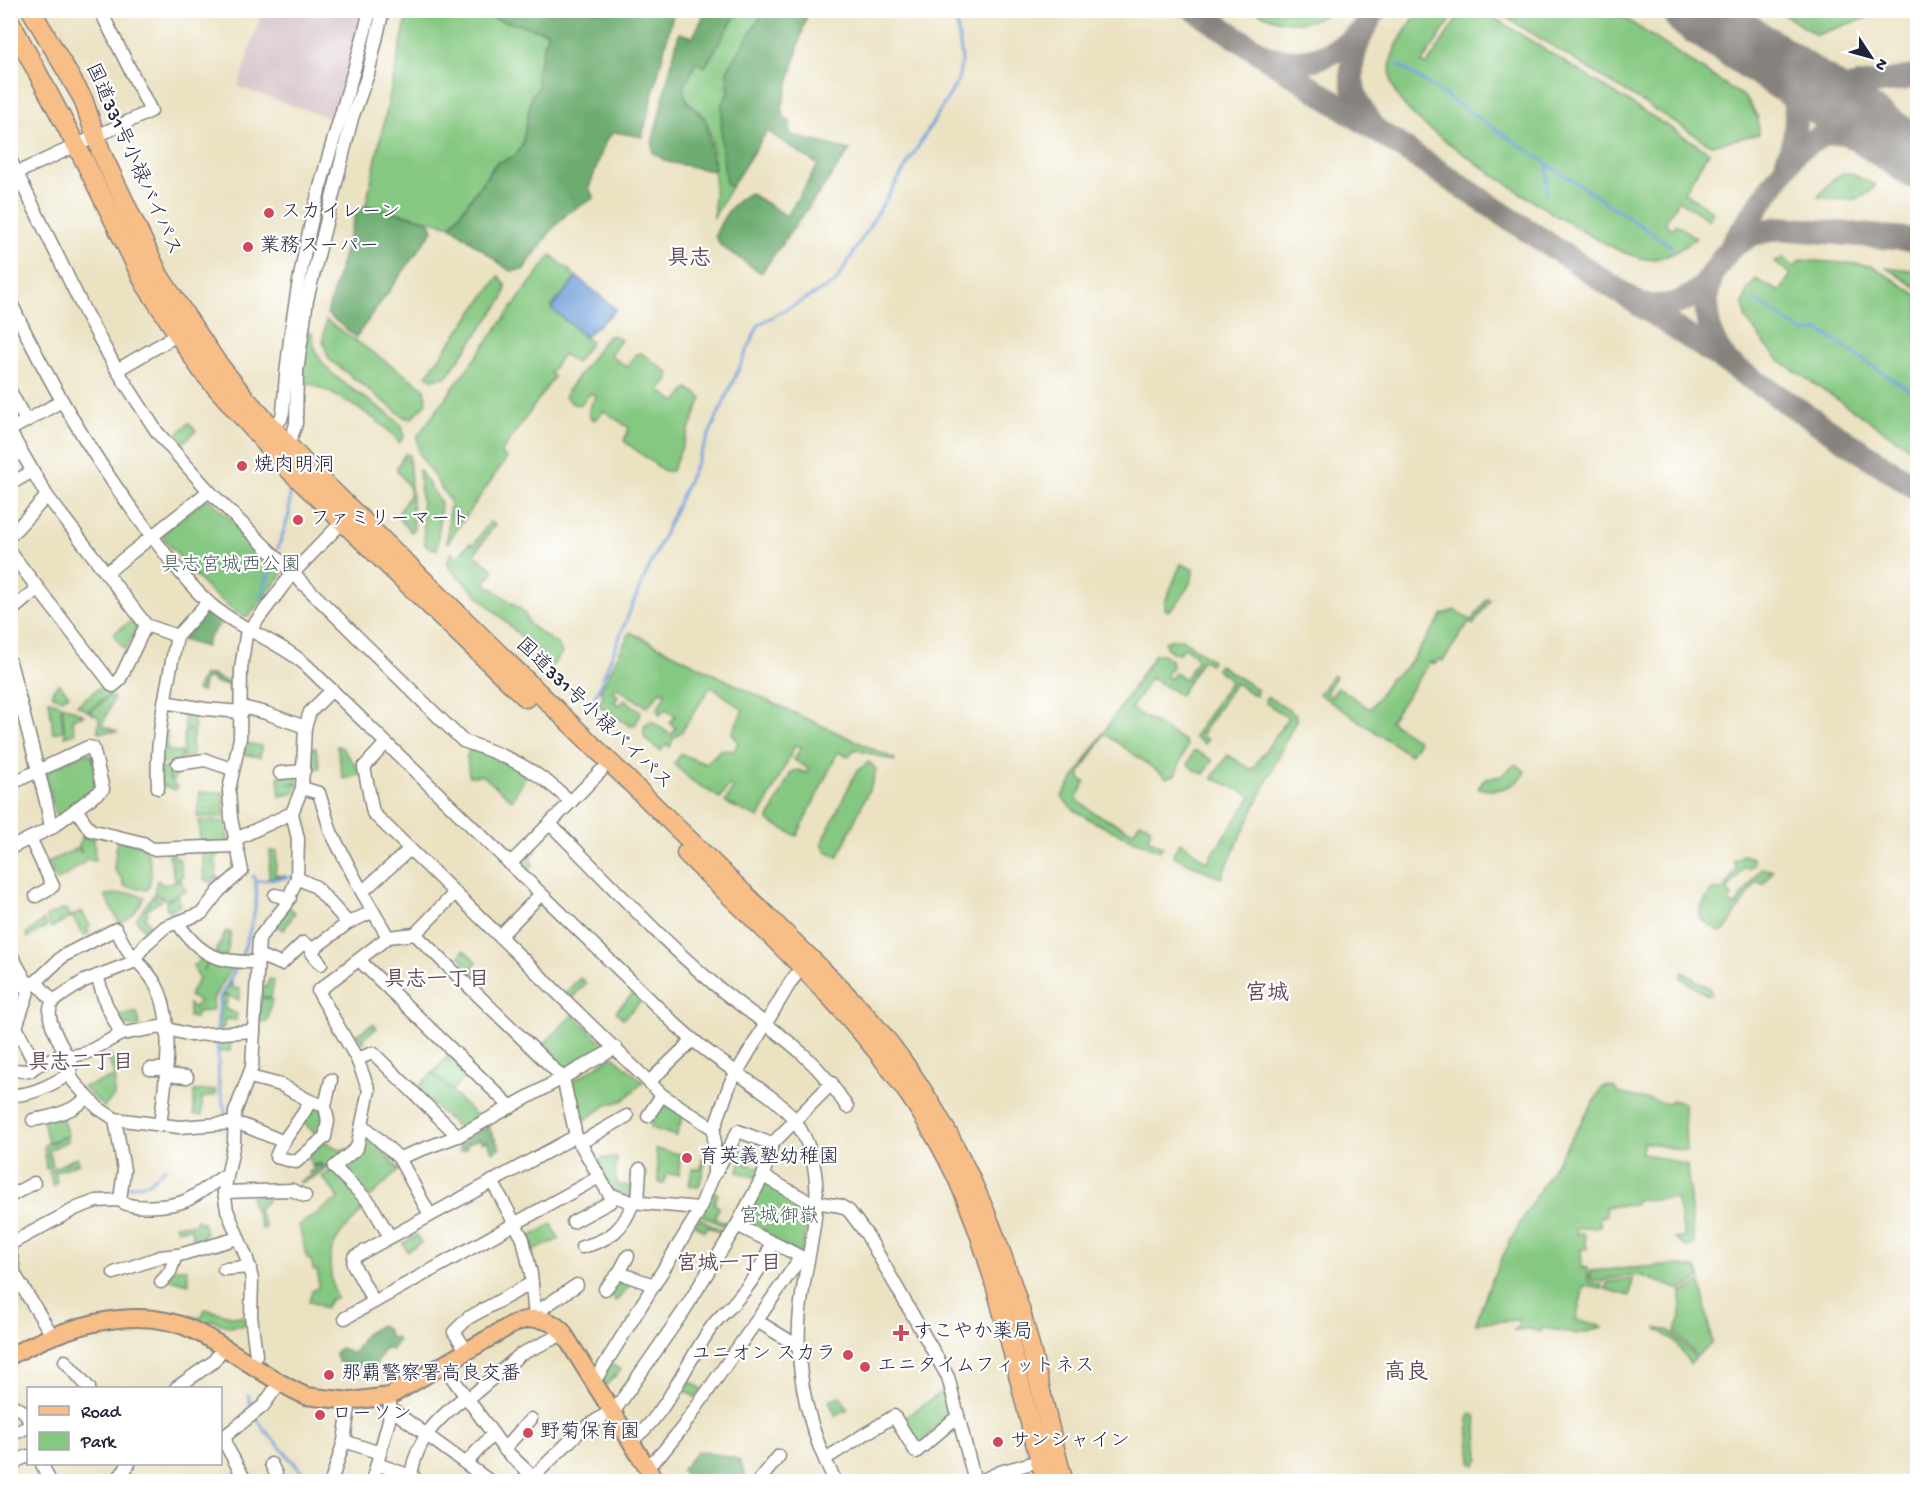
<svg xmlns="http://www.w3.org/2000/svg" width="1928" height="1492" font-family="'Gochi Hand','Klee One',sans-serif">
	<style>
		.industrial { fill: #d2bec4 }
		.green { fill: #85c881; stroke: #54755e; stroke-width: 1.5 }
		.forest { fill: #6cac6f; stroke: #476755; stroke-width: 1.5 }
		.water { fill: #709fd9; stroke: #49608a; stroke-width: 1.5 }
		.lines { fill: none; stroke-linecap: round; stroke-linejoin: round }
		.stream { stroke: #709fd9; stroke-width: 3 }
		.taxiway { stroke: #86827e; stroke-width: 24 }
		.runway { stroke: #86827e; stroke-width: 60 }
		.minor-casing { stroke: #86827e; stroke-width: 15 }
		.major-casing { stroke: #86827e; stroke-width: 20 }
		.highway-casing { stroke: #86827e; stroke-width: 21 }
		.minor { stroke: #fff; stroke-width: 12 }
		.major { stroke: #f7be88; stroke-width: 16 }
		.highway { stroke: #f7be88; stroke-width: 18 }
		.poi-dot { fill: #d1495b; stroke: #fff; stroke-width: 2 }
		.labels { text-anchor: middle; dominant-baseline: central; stroke-width: 4.5; stroke-linejoin: round; paint-order: stroke }
		.street-label { font-size: 20px; fill: #22223b; stroke: #fff }
		.poi-label { font-size: 20px; fill: #22223b; stroke: #fff; text-anchor: start }
		.park-label { font-size: 20px; fill: #455c54; stroke: #fff }
		.neighbourhood-label { font-size: 21px; font-weight: bold; fill: #624955; stroke: #fff }
		.quarter-label { font-size: 22px; font-weight: bold; fill: #624955; stroke: #fff }
	</style>
	<rect width="100%" height="100%" fill="#fff"/>
	<filter id="ink" filterUnits="userSpaceOnUse"><feTurbulence type="fractalNoise" baseFrequency=".0167" numOctaves="2"/><feDisplacementMap in="SourceGraphic" scale="12" xChannelSelector="R" yChannelSelector="G"/><feConvolveMatrix kernelMatrix="1 2 1 2 8 2 1 2 1" color-interpolation-filters="sRGB"/></filter>
	<filter id="wash" filterUnits="userSpaceOnUse"><feTurbulence type="fractalNoise" baseFrequency=".008" numOctaves="4" result="noise"/><feDisplacementMap in="SourceGraphic" scale="24" xChannelSelector="R" yChannelSelector="G"/><feGaussianBlur stdDeviation="1.35" result="paint"/><feColorMatrix in="noise" values="0 0 0 0 0 0 0 0 0 0 0 0 0 0 0 0 0 1.4 0 .05"/><feComposite in="paint" operator="in"/></filter>
	<g filter="url(#wash)">
		<rect width="100%" height="100%" fill="#ebe2c2"/>
		<path class="industrial" d="M262 11H364L336 120 238 87Z"/>
		<g class="green">
			<path d="M408 11H462L548 32 536 77 539 87 532 94 522 146 515 157 496 163 451 226 366 205Z"/>
			<path d="M738 11H764L727 71 729 92 722 104 726 183 731 187 714 217C714 191 717 149 707 123 701 108 687 107 683 89L697 62 705 66Z"/>
			<path d="M1255 11H1332C1308 28 1279 24 1255 11Z"/>
			<path d="M1419 11H1457L1422 62 1427 65 1462 11H1483L1709 152 1684 192 1713 212 1709 220 1679 200 1665 223 1673 229 1676 224 1696 238C1682 249 1666 260 1647 259 1608 257 1449 147 1415 117 1407 109 1395 95 1392 84 1384 54 1404 34 1419 11Z"/>
			<path d="M1496 11H1614L1747 99 1758 118 1759 134 1711 145Z"/>
			<path d="M1778 11H1886L1816 35Z"/>
			<path d="M1843 173H1849L1876 185C1862 205 1839 200 1818 197L1832 180Z"/>
			<path d="M551 255 577 277 551 308 591 342 576 363 563 354 550 373 554 377 501 453 507 458 447 543 450 501 419 454 417 437Z"/>
			<path d="M1783 258 1795 267 1800 260 1871 265 1917 295V453L1780 361 1767 347 1746 319 1743 303 1748 289 1756 279 1780 292 1791 274 1774 262Z"/>
			<path d="M1885 267 1917 271V288Z"/>
			<path d="M499 276 506 287 503 299 446 377 432 379 426 376Z"/>
			<path d="M326 320 425 389 427 403 411 419 404 417 329 359 323 341Z"/>
			<path d="M307 332 312 333C315 381 373 395 402 426L404 436 399 443C386 420 325 388 300 380Z"/>
			<path d="M614 335 621 340 610 355 627 367 636 354 641 353 669 373V377L660 391 676 402 688 388 702 398 672 471H664L624 441 629 428 604 411 595 420 590 417 589 409 596 396 591 393 580 405 573 404 565 397 567 391 607 337Z"/>
			<path d="M189 423 196 431 177 448 170 440Z"/>
			<path d="M405 454 409 455 414 530 411 532 397 516 409 496 410 488 396 469Z"/>
			<path d="M419 469 441 503 437 550 425 545Z"/>
			<path d="M206 499 211 500 281 570 282 575 249 616 243 617 208 590 163 538V534Z"/>
			<path d="M490 522 495 525 474 554 494 570 485 583 523 611 530 625 558 645 562 653 552 666 449 568 448 561 451 553 458 558 469 543 473 545Z"/>
			<path d="M1181 564 1193 569C1194 581 1179 605 1168 611L1165 609V602Z"/>
			<path d="M1487 598 1490 600 1473 625 1469 622 1443 661 1439 659 1435 664 1430 662 1390 721 1419 741 1410 755 1319 694 1333 675 1336 677 1326 693 1331 697 1338 687 1370 709 1391 678 1407 667 1443 614 1455 610 1472 621Z"/>
			<path d="M134 619 137 630 125 650 113 634Z"/>
			<path d="M630 632 764 699 895 759 894 761 855 749 848 757 838 752 797 836 768 821 791 772 798 770 806 773 809 769 794 760 801 747 796 744 759 818 728 804 725 802 733 788 729 785 720 798 692 781 674 764 681 754 706 764 721 749 734 751 738 743 732 733 743 710 711 686 682 731 673 739 670 747 666 744 661 751C650 744 640 739 645 725L651 721 671 735 676 728 670 723 675 716 665 709 660 715 657 710 666 693 661 691 647 707 616 687 613 691 618 696 615 703 618 705 625 700 641 712 636 724 630 726 599 706 603 694 600 691Z"/>
			<path d="M1173 639H1182L1212 660 1210 664 1202 660 1180 695 1151 678 1131 709 1185 741 1187 746 1175 775 1167 778 1105 734 1080 773V779L1085 782 1076 799 1094 813 1133 832 1140 822 1147 824 1151 829 1148 839 1163 846 1160 851C1138 841 1070 817 1062 796L1155 654H1163L1171 660 1172 666 1166 676 1171 679 1175 673 1185 679 1198 659 1185 647 1179 653 1172 652 1166 647 1165 642Z"/>
			<path d="M1219 665 1257 689 1256 696 1235 683 1201 735 1208 740 1205 744 1194 737 1231 680 1216 669Z"/>
			<path d="M59 683 69 695 62 699 53 696 52 691Z"/>
			<path d="M105 683 112 692 88 711 77 705Z"/>
			<path d="M110 696 114 698 102 725 118 732H98L99 717 89 712Z"/>
			<path d="M1269 697 1296 715V720L1221 878 1175 857 1173 853 1181 842 1207 862 1252 796 1212 778 1228 755 1252 770 1288 718 1266 703 1265 699Z"/>
			<path d="M49 700 61 705 63 731 53 733Z"/>
			<path d="M62 705 84 715 72 719 75 733 65 736Z"/>
			<path d="M184 711H193L195 729 185 730Z"/>
			<path d="M163 731H167L168 751 181 752V760L160 764Z"/>
			<path d="M184 732H194L191 747 193 748V757L183 758Z"/>
			<path d="M244 743 262 746 260 757 242 754Z"/>
			<path d="M337 746 341 747 357 767 360 775 343 779Z"/>
			<path d="M308 748H316L320 768 308 770Z"/>
			<path d="M470 748 514 763 527 774 512 800 483 776H469L467 756Z"/>
			<path d="M1196 751 1212 760 1204 774 1193 769 1188 764 1193 752Z"/>
			<path d="M86 752 92 755 101 784 62 817 55 814 45 776 49 770Z"/>
			<path d="M869 762 876 769 873 781 838 857 826 851 822 843 852 780 857 771Z"/>
			<path d="M1516 764 1525 771C1518 788 1495 793 1478 788L1485 778 1501 776Z"/>
			<path d="M168 767 170 782 171 772 169 767H177L173 785 177 786 176 790 161 785 159 770Z"/>
			<path d="M297 774V783L287 784H298L294 793 280 796 278 777Z"/>
			<path d="M200 792H224V817H197Z"/>
			<path d="M199 821H225L229 844H200Z"/>
			<path d="M82 837 94 838 95 861 85 859 84 863 57 881 46 863 78 848 82 854 79 846Z"/>
			<path d="M117 840 144 846C151 858 154 878 147 890L124 886 122 879 114 869Z"/>
			<path d="M535 847 537 850 530 858 533 865 528 871 521 864Z"/>
			<path d="M202 850H220L214 862 217 864 216 876 223 878 222 881 214 878 212 883 204 879Z"/>
			<path d="M270 851H277L275 875 286 876 269 878Z"/>
			<path d="M174 853 175 858H179L183 877 175 880 169 854Z"/>
			<path d="M1743 855 1753 858 1754 865 1748 869 1744 867 1727 891 1732 896 1729 902 1735 906 1761 868 1773 871 1763 885 1757 881 1725 930 1720 932 1701 919 1700 909 1712 890H1723L1737 868 1733 861Z"/>
			<path d="M157 880 164 885 181 880 186 891 178 893 181 905 169 911 166 907 167 901 178 894 166 900 154 894Z"/>
			<path d="M130 893 144 897C139 909 131 919 119 923L105 895Z"/>
			<path d="M153 896 161 901 146 910 148 914 145 917 150 925 144 930 136 919Z"/>
			<path d="M288 907 295 912 284 930 273 924Z"/>
			<path d="M65 909 71 917 51 928 46 917Z"/>
			<path d="M82 911 90 926 87 928 89 933 84 936 72 916Z"/>
			<path d="M43 920 47 926 28 938 26 934Z"/>
			<path d="M226 931 231 933 226 958 215 954Z"/>
			<path d="M464 950 477 962 473 967 477 970 472 975 479 982 476 986 463 974 465 971 461 966 465 962 459 956Z"/>
			<path d="M203 958 208 961 203 971 210 960 233 966 214 997 212 1011 197 1012 195 1018 189 1017V1004L194 1008 199 1001 189 996 199 979 193 966Z"/>
			<path d="M1683 972 1711 989V995H1707L1681 978Z"/>
			<path d="M580 978 586 983 571 999 565 993Z"/>
			<path d="M269 979 274 980 271 998 260 996V986L267 987Z"/>
			<path d="M232 981V988L240 989 239 1000 223 994Z"/>
			<path d="M633 994 641 1001 623 1019 616 1011Z"/>
			<path d="M223 995 228 998 225 1009 237 1014 236 1020 225 1019 223 1029 218 1030Z"/>
			<path d="M260 998 272 999 267 1022 257 1021Z"/>
			<path d="M137 1012 140 1027 121 1025 119 1015Z"/>
			<path d="M573 1014 605 1045V1049L563 1071 540 1048Z"/>
			<path d="M373 1024 377 1028 364 1038V1043L356 1035Z"/>
			<path d="M231 1036 230 1051 218 1052V1039Z"/>
			<path d="M450 1054 469 1073 452 1091 433 1073Z"/>
			<path d="M111 1056 119 1069 129 1064 123 1074 115 1076 107 1057Z"/>
			<path d="M613 1056 643 1082 624 1100 607 1105 578 1124 574 1109 577 1107 573 1081Z"/>
			<path d="M432 1073 480 1119 461 1130 416 1090Z"/>
			<path d="M115 1077 114 1096 104 1107 83 1087Z"/>
			<path d="M1606 1086 1615 1088 1618 1093 1668 1104 1672 1100 1684 1103 1686 1151 1644 1142 1641 1153 1687 1165 1694 1245 1686 1247 1675 1238H1685L1676 1198 1636 1200 1635 1204 1605 1207 1606 1216 1600 1217V1226L1576 1229V1234H1584L1587 1249H1581L1582 1268H1587L1588 1281 1602 1285V1289L1584 1286 1576 1320 1600 1325 1603 1328 1577 1334 1544 1328 1540 1332 1528 1329 1514 1330 1519 1325 1518 1320 1476 1323C1501 1240 1558 1163 1602 1088Z"/>
			<path d="M215 1090 216 1095 202 1098V1115H194V1091Z"/>
			<path d="M664 1102 684 1114 676 1136 651 1128V1122Z"/>
			<path d="M311 1105 323 1109 321 1139 303 1122Z"/>
			<path d="M61 1115 68 1135 48 1143 43 1120Z"/>
			<path d="M366 1134 399 1170 370 1197 343 1171 341 1164Z"/>
			<path d="M67 1137 68 1141 49 1150 53 1166 46 1169 44 1145Z"/>
			<path d="M324 1141 340 1150 349 1149 326 1168 322 1164H311L307 1156Z"/>
			<path d="M744 1146 746 1147 745 1163 760 1168 757 1178 738 1172 741 1159 736 1155Z"/>
			<path d="M656 1149 680 1154 679 1175 666 1174 664 1184 659 1183Z"/>
			<path d="M77 1157 79 1163 55 1172 57 1183 53 1186 49 1171Z"/>
			<path d="M603 1158H617L615 1177 618 1185 634 1186V1199L612 1191 596 1162Z"/>
			<path d="M702 1158 706 1159 699 1187 689 1186 692 1169H701Z"/>
			<path d="M333 1169 368 1204C335 1242 321 1244 336 1298L331 1299 325 1308 309 1301 312 1291 318 1288V1272L313 1269 312 1262 307 1258 299 1225 339 1198 322 1177Z"/>
			<path d="M769 1183 810 1208 801 1255 744 1223 761 1187Z"/>
			<path d="M710 1190 718 1194 714 1204 719 1207 715 1218 728 1224 733 1214 736 1215 730 1229 699 1214Z"/>
			<path d="M266 1194 268 1200 258 1209 266 1228 262 1229 250 1197Z"/>
			<path d="M699 1218 726 1233 718 1248 715 1246 721 1233 708 1226 705 1231 695 1225Z"/>
			<path d="M197 1219 200 1223 203 1222 206 1233 202 1235 206 1243 195 1245 191 1228 177 1230 175 1225 195 1224Z"/>
			<path d="M552 1224 559 1239 532 1251 528 1238Z"/>
			<path d="M417 1235 421 1243 407 1251 403 1243Z"/>
			<path d="M1675 1265 1697 1269 1701 1278 1680 1290 1639 1275 1606 1279 1604 1282 1590 1279V1271Z"/>
			<path d="M175 1269H187L189 1284 167 1278Z"/>
			<path d="M619 1276 634 1281 616 1301 606 1292Z"/>
			<path d="M1633 1279 1630 1296 1605 1289 1608 1282Z"/>
			<path d="M1701 1282 1712 1343 1697 1356 1675 1332 1681 1317V1293Z"/>
			<path d="M205 1309 231 1316 244 1317 247 1325 229 1327 212 1320 205 1325 189 1316 201 1318Z"/>
			<path d="M1656 1328 1670 1331 1696 1358 1690 1364 1676 1343Z"/>
			<path d="M611 1364 621 1370 606 1385 602 1379Z"/>
			<path d="M683 1377 702 1389 696 1398 677 1386Z"/>
			<path d="M945 1390 951 1414 921 1443 902 1420Z"/>
			<path d="M840 1396 848 1410 836 1416 829 1401Z"/>
			<path d="M1471 1413 1476 1416 1479 1459 1475 1465 1471 1463 1468 1419Z"/>
		</g>
		<g class="forest">
			<path d="M462 11H674L642 137 614 132 606 140 589 188 594 198 569 212 554 227 523 270 510 271 451 226 497 163 515 156 522 146 532 94 539 87 536 77 548 32Z"/>
			<path d="M706 11H738L705 67 696 62 683 89 688 103 706 120 714 171 668 162 653 153 652 144 679 33 693 37Z"/>
			<path d="M764 11H808L782 107 784 117 790 122V135L850 150 761 273 721 246 715 236C722 218 733 201 750 193L787 216 818 165 767 131 731 187 726 184 721 138 722 104 729 92 727 71Z"/>
			<path d="M366 205 429 221 433 230 356 337 327 314 355 215Z"/>
			<path d="M207 612 222 621 208 639 206 647 182 640Z"/>
			<path d="M203 675H212L235 686 236 701H234V692L230 690V685L214 683V679H205L202 692 196 690Z"/>
			<path d="M488 1126 500 1148 492 1152 487 1141 482 1143 480 1139 466 1145 467 1148 460 1152 458 1142Z"/>
			<path d="M312 1165H321L324 1169 313 1178 300 1183V1181L310 1176 309 1172 314 1170Z"/>
			<path d="M380 1325 386 1328 391 1338 396 1337 398 1341 391 1350 385 1347 374 1369 339 1363 335 1353 340 1348 353 1354 365 1334Z"/>
			<path d="M697 1451 731 1457 740 1461 747 1481H690L681 1471Z"/>
		</g>
		<path class="water" d="M577 277 616 309C607 321 595 325 586 337L551 308Z"/>
		<g class="lines">
			<g class="stream">
				<path d="M1318 10 1320 12"/>
				<path d="M1399 65 1673 247"/>
				<path d="M356 85 370 34"/>
				<path d="M1546 193 1548 165"/>
				<path d="M1755 300 1805 333 1819 330 1918 396"/>
				<path d="M289 404 290 419"/>
				<path d="M278 548 289 515 290 491"/>
				<path d="M261 596 272 565"/>
				<path d="M594 700 634 601 759 324 835 283 958 81 962 59 955 10"/>
				<path d="M256 881 293 877"/>
				<path d="M241 958C248 938 263 895 253 876"/>
				<path d="M217 1031 220 998 238 964"/>
				<path d="M217 1037 219 1086 227 1119"/>
				<path d="M127 1187 149 1183 166 1167"/>
				<path d="M248 1395 252 1408"/>
				<path d="M256 1417 264 1429 311 1482"/>
			</g>
			<g class="taxiway">
				<path d="M1195 10 1918 489"/>
				<path d="M1272 58C1308 66 1333 57 1360 33"/>
				<path d="M1813 90 1847 88 1918 76"/>
				<path d="M1371 123C1340 84 1350 49 1375 10"/>
				<path d="M1787 160C1800 129 1798 104 1787 73"/>
				<path d="M1733 246 1753 234 1779 228 1918 240"/>
				<path d="M1712 275C1702 304 1706 334 1724 358"/>
				<path d="M1640 305C1667 308 1683 305 1704 286L1797 150 1826 134 1872 129"/>
			</g>
			<path class="runway" d="M1693 10 1918 159"/>
		</g>
	</g>
	<g filter="url(#ink)">
		<g class="lines">
			<defs>
				<g id="minor">
					<path d="M10 159 86 314 117 370 157 432 209 491 463 741C508 756 536 769 571 802"/>
					<path d="M10 176 151 111 100 10"/>
					<path d="M10 301C49 383 93 459 148 531 167 556 187 583 210 604 239 629 277 640 306 665L675 1024C694 1042 714 1057 736 1072 756 1087 780 1100 795 1121 839 1184 802 1255 799 1324 796 1377 810 1435 836 1482"/>
					<path d="M117 370 177 335"/>
					<path d="M10 391 26 421"/>
					<path d="M271 427 281 419 283 412C288 331 303 247 325 169 340 116 357 64 370 10"/>
					<path d="M10 430 62 401"/>
					<path d="M10 432 47 496"/>
					<path d="M288 446 296 424 297 372 307 300 352 118 368 74 383 10"/>
					<path d="M10 484 33 471"/>
					<path d="M10 536 47 496 146 625 177 636 208 602"/>
					<path d="M10 552 113 686 119 681 146 625"/>
					<path d="M106 573 209 491"/>
					<path d="M10 612 38 588"/>
					<path d="M10 662 46 801 51 828 10 848"/>
					<path d="M164 702 205 709 242 712"/>
					<path d="M242 707 266 713 305 727"/>
					<path d="M386 743 364 767 373 813 649 1082 693 1040"/>
					<path d="M178 764 205 760 232 769"/>
					<path d="M280 773 304 771"/>
					<path d="M10 784 88 747 93 748 103 789 51 828"/>
					<path d="M158 788C155 737 167 687 177 636"/>
					<path d="M302 788 319 793 331 832 362 892"/>
					<path d="M76 809 90 830 143 843 152 849 235 846"/>
					<path d="M550 824C604 877 656 935 714 984 763 1025 812 1050 847 1107"/>
					<path d="M30 838 53 886 36 896"/>
					<path d="M234 840 292 813"/>
					<path d="M510 864 601 771"/>
					<path d="M297 878 316 887 348 923"/>
					<path d="M455 893 415 934 388 937 318 991 357 1059 369 1090 362 1124 399 1158 458 1136 616 1048"/>
					<path d="M275 895 290 898"/>
					<path d="M177 922C200 956 218 963 258 962"/>
					<path d="M415 934 563 1078 576 1136 609 1194 631 1202 699 1208"/>
					<path d="M500 936 541 894"/>
					<path d="M388 937 362 892 410 849"/>
					<path d="M313 949 312 953 321 964"/>
					<path d="M10 953 27 983"/>
					<path d="M258 955 281 964 303 943 313 949 348 923 372 912"/>
					<path d="M359 960 511 1107"/>
					<path d="M97 976 106 1004 121 1034"/>
					<path d="M36 982 63 956 116 929C120 937 124 946 130 953 139 964 149 972 156 985 176 1020 165 1086 160 1125"/>
					<path d="M31 983 16 1027 36 1066 65 1053 72 1056"/>
					<path d="M10 987 36 982 53 1001 84 981 131 963 146 944 165 927 202 913 219 891 242 871 231 818 229 790 240 738 241 669 246 635 292 574 348 516"/>
					<path d="M53 1001C43 1017 58 1037 65 1053"/>
					<path d="M357 1059 373 1053 458 1136"/>
					<path d="M150 1069H166"/>
					<path d="M10 1070 30 1071 36 1066"/>
					<path d="M166 1075 187 1077"/>
					<path d="M250 1077 281 1085 310 1101"/>
					<path d="M649 1082 662 1095 714 1129"/>
					<path d="M10 1095C32 1096 52 1084 70 1074"/>
					<path d="M325 1106 310 1101C301 1122 283 1136 276 1157L296 1162 325 1137 328 1121 325 1106 331 1080"/>
					<path d="M648 1116 662 1095"/>
					<path d="M115 1119 124 1170 120 1200"/>
					<path d="M33 1120C51 1117 74 1111 87 1098"/>
					<path d="M234 1123 179 1127 115 1119 98 1108 74 1082 70 1074 72 1056 86 1053 121 1034 160 1027 191 1035 254 1031"/>
					<path d="M362 1124 357 1148 334 1167 370 1203 390 1237"/>
					<path d="M243 1125 282 1141"/>
					<path d="M576 1136 354 1257 353 1264 374 1302 599 1177"/>
					<path d="M580 1143 627 1116"/>
					<path d="M399 1158 430 1215"/>
					<path d="M715 1174 738 1131 772 1144"/>
					<path d="M763 1176 808 1201 841 1206 849 1211 867 1235 948 1377 975 1482"/>
					<path d="M492 1181 523 1239 531 1274 535 1318"/>
					<path d="M224 1192 292 1190 305 1196"/>
					<path d="M10 1196 34 1183"/>
					<path d="M638 1202 640 1169"/>
					<path d="M573 1222 610 1202 614 1196"/>
					<path d="M10 1244 77 1208 96 1201 120 1200C130 1211 172 1206 185 1201 200 1194 212 1183 226 1175"/>
					<path d="M582 1247C610 1240 624 1229 633 1202"/>
					<path d="M10 1251 15 1275 52 1335"/>
					<path d="M224 1269 250 1267"/>
					<path d="M114 1273 160 1257 179 1255 238 1238"/>
					<path d="M619 1273 654 1285"/>
					<path d="M161 1282 170 1272 176 1255"/>
					<path d="M605 1289 619 1273 628 1256"/>
					<path d="M345 1318 374 1302"/>
					<path d="M539 1319 544 1307 577 1285"/>
					<path d="M757 1321 798 1346"/>
					<path d="M467 1351 454 1332 468 1318 532 1283"/>
					<path d="M65 1361 89 1388"/>
					<path d="M251 1364 256 1355 251 1316 252 1279 247 1259 227 1210 224 1192 234 1143 235 1112 252 1067 259 938 286 905 297 878 298 839 292 813 302 788 305 727 310 712 332 690"/>
					<path d="M443 1365 504 1449 533 1477"/>
					<path d="M594 1382 697 1215 714 1174V1129L730 1084 790 983 806 961"/>
					<path d="M176 1388 213 1362 224 1347"/>
					<path d="M468 1399 521 1354 563 1334"/>
					<path d="M10 1404 26 1413 28 1419"/>
					<path d="M391 1409 491 1482"/>
					<path d="M15 1433 28 1427"/>
					<path d="M344 1441 380 1453"/>
					<path d="M630 1441C663 1422 689 1357 713 1325 720 1315 731 1308 738 1298 752 1282 764 1263 772 1243"/>
					<path d="M504 1449 531 1419"/>
					<path d="M825 1459 894 1416 916 1452 958 1416"/>
					<path d="M466 1463 493 1434"/>
					<path d="M10 1464 28 1456"/>
					<path d="M42 1464 50 1482"/>
					<path d="M271 1464 276 1474 275 1482"/>
					<path d="M377 1464 405 1474 402 1482"/>
					<path d="M647 1467 662 1453 682 1428 801 1257C780 1245 759 1237 737 1225"/>
					<path d="M112 1482 121 1475 129 1464"/>
					<path d="M246 1482 227 1447 225 1436 263 1406 280 1382"/>
					<path d="M331 1482 344 1441 350 1401"/>
					<path d="M372 1482 389 1420 390 1403"/>
					<path d="M418 1482 411 1474C418 1437 437 1419 466 1396"/>
					<path d="M528 1482 580 1431 617 1407 685 1309 737 1225 763 1176 772 1144 832 1083"/>
					<path d="M758 1482 779 1456"/>
					<path d="M979 1482 1000 1472 1046 1459"/>
				</g>
				<path id="major" d="M10 1356C64 1327 136 1302 195 1331 234 1350 267 1379 306 1396L350 1401 390 1396 513 1324C531 1316 548 1317 562 1331L656 1482"/>
				<g id="highway">
					<path d="M31 10 83 99 101 152 160 277 216 361 246 399 311 470 809 957C833 981 859 1006 881 1033 946 1113 990 1211 1020 1309 1037 1366 1047 1425 1064 1482"/>
					<path d="M10 21 84 160 145 284 202 371 288 469 526 698"/>
					<path d="M686 853C792 957 910 1060 967 1201 1004 1295 1018 1387 1046 1482"/>
				</g>
			</defs>
			<use href="#minor" class="minor-casing"/>
			<use href="#major" class="major-casing"/>
			<use href="#highway" class="highway-casing"/>
			<use href="#minor" class="minor"/>
			<use href="#major" class="major"/>
			<use href="#highway" class="highway"/>
		</g>
	</g>
	<g class="poi-dot">
		<circle cx="269" cy="213" r="6"/>
		<circle cx="248" cy="247" r="6"/>
		<circle cx="242" cy="466" r="6"/>
		<circle cx="298" cy="520" r="6"/>
		<circle cx="687" cy="1158" r="6"/>
		<path d="M898 1324h6v6h6v6h-6v6h-6v-6h-6v-6h6z"/>
		<circle cx="848" cy="1355" r="6"/>
		<circle cx="865" cy="1367" r="6"/>
		<circle cx="329" cy="1375" r="6"/>
		<circle cx="320" cy="1415" r="6"/>
		<circle cx="528" cy="1433" r="6"/>
		<circle cx="998" cy="1442" r="6"/>
	</g>
	<g class="labels">
		<g class="street-label">
			<text transform="translate(132 160) rotate(66)">国道331号小禄バイパス</text>
			<text transform="translate(593 715) rotate(44)">国道331号小禄バイパス</text>
		</g>
		<g class="poi-label">
			<text x="281" y="213">スカイレーン</text>
			<text x="260" y="247">業務スーパー</text>
			<text x="254" y="466">焼肉明洞</text>
			<text x="310" y="520">ファミリーマート</text>
			<text x="699" y="1158">育英義塾幼稚園</text>
			<text x="913" y="1333">すこやか薬局</text>
			<text x="836" y="1355" text-anchor="end">ユニオン スカラ</text>
			<text x="877" y="1367">エニタイムフィットネス</text>
			<text x="341" y="1375">那覇警察署高良交番</text>
			<text x="332" y="1415">ローソン</text>
			<text x="540" y="1433">野菊保育園</text>
			<text x="1010" y="1442">サンシャイン</text>
		</g>
		<g class="park-label">
			<text x="231" y="566">具志宮城西公園</text>
			<text x="779" y="1217">宮城御嶽</text>
		</g>
		<g class="neighbourhood-label">
			<text x="437" y="981">具志一丁目</text>
			<text x="81" y="1064">具志二丁目</text>
			<text x="729" y="1265">宮城一丁目</text>
		</g>
		<g class="quarter-label">
			<text x="689" y="260">具志</text>
			<text x="1267" y="995">宮城</text>
			<text x="1406" y="1374">高良</text>
		</g>
	</g>
	<rect width="1928" height="1492" fill="none" stroke="#fff" stroke-width="36"/>
	<rect x="27" y="1387" width="195" height="78" fill="#ffffff" stroke="#a7a7b1" stroke-width="1.5"/>
	<rect x="39" y="1406" width="30" height="9" fill="#f7be88" stroke="#a7a7b1" stroke-width="1.5"/>
	<text x="81" y="1417" font-size="18" fill="#22223b">Road</text>
	<rect x="39" y="1432" width="30" height="18" fill="#85c881" stroke="#a7a7b1" stroke-width="1.5"/>
	<text x="81" y="1447" font-size="18" fill="#22223b">Park</text>
	<g transform="translate(1871 57) rotate(126)" stroke="#ffffff" stroke-width="4.5" paint-order="stroke">
	<path d="M0-4.5L10 22L0 15L-10 22Z" fill="#22223b"/>
	<text y="-9" font-size="16" font-weight="bold" text-anchor="middle" fill="#22223b">N</text>
	</g>
</svg>
